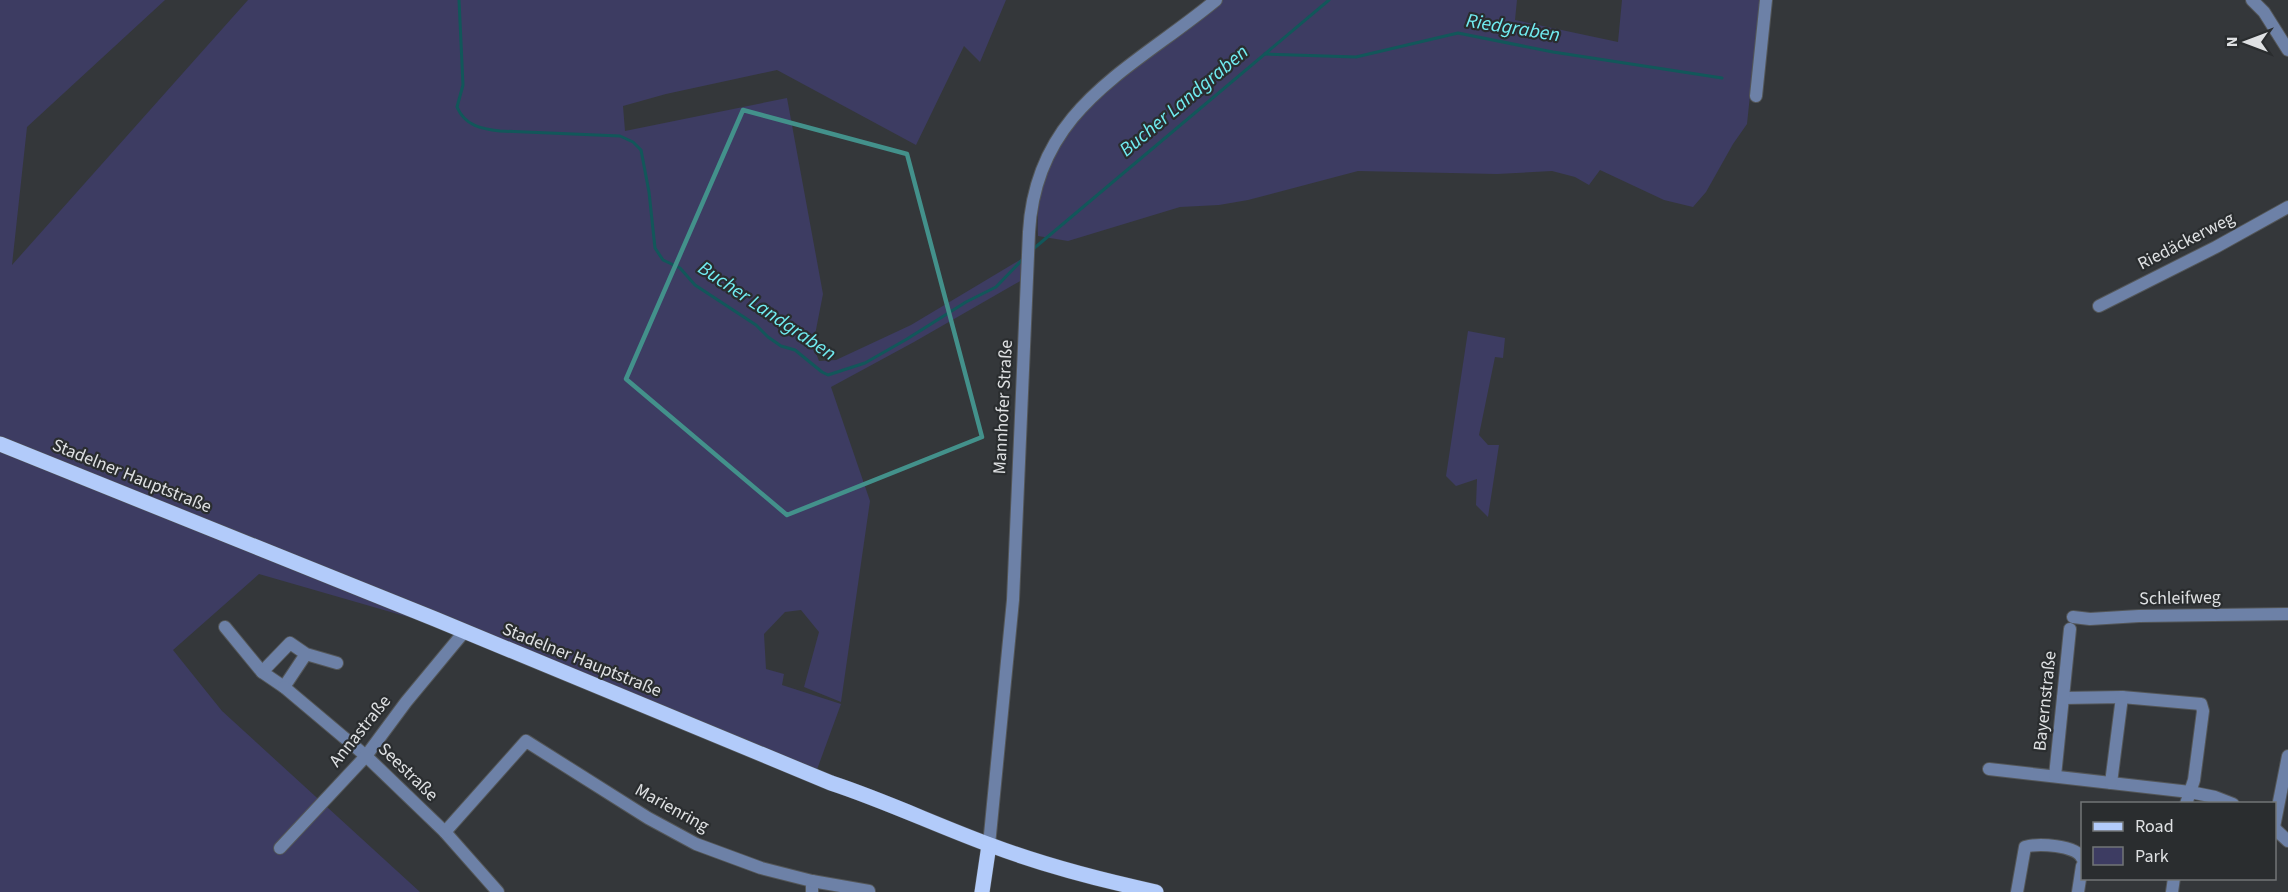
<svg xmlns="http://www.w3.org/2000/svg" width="2288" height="892" font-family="'Source Sans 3',sans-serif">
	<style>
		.green { fill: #3d3c62 }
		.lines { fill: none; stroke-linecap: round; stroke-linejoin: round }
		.stream { stroke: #12575a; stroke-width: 3 }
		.minor-casing { stroke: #535658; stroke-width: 14 }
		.major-casing { stroke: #535658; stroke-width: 16 }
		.minor { stroke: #6d81a7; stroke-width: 12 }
		.major { stroke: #b2cbfa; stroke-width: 15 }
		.marked { fill: none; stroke: #43918b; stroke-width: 4.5; stroke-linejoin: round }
		.labels { text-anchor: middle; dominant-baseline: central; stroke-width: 4.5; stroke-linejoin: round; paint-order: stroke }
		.street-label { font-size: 18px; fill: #dfe1e3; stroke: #2a2d2f }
		.water-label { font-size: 20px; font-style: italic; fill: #71edf2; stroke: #2a2d2f }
	</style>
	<rect width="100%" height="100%" fill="#34373a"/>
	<g class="green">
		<path d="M0 0H165L27 127 12 265 248 0H1006L980 62 964 46 916 145 777 70 666 94 623 106 625 131 787 98 823 294 813 345 819 361 836 360 911 325 1023 258 1022 280 914 342 831 387 870 501 841 702 804 687 819 632 801 610 785 612 764 634 766 669 784 674 782 685 841 704 815 775 467 634 259 574 173 650 222 711 420 892H0Z"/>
		<path d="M1213 0H1517L1515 20 1618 42 1622 0H1760L1747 124 1733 144 1706 192 1693 207 1664 200 1600 170 1589 185 1575 177 1552 171 1497 174 1358 171 1248 200 1219 205 1180 207 1068 241 1038 236C1036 193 1047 146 1071 110Z"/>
		<path d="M1468 331 1505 338 1503 358 1495 357 1479 435 1488 445H1499L1488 517 1476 505 1477 479 1456 486 1446 476Z"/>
	</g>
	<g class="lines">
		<g class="stream">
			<path d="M459 0 463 85 457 107C465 126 482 129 500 131L620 136 633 142 641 150 649 192 655 248 663 260 680 268 695 285 756 325 768 337 781 346 795 350 822 372 828 375 865 363 907 339 966 302 996 287 1023 259"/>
			<path d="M1265 54 1356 57 1458 33 1553 52 1722 78"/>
			<path d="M1032 250 1329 0"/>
		</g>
		<defs>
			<g id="minor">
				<path d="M2252 0 2264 12 2288 50"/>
				<path d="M1756 96 1766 0"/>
				<path d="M2099 306 2216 247 2288 207"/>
				<path d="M2073 617 2090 619 2139 616 2288 614"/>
				<path d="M225 627 262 672"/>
				<path d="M306 654 284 687 262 672 290 643 306 654 337 663"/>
				<path d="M284 687 366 756 445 832 498 892"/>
				<path d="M2063 698 2122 697 2201 704 2203 711 2194 780 2186 804"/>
				<path d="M1989 769 2190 792 2215 797 2233 804"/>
				<path d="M2055 776 2070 629"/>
				<path d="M2111 783 2122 697"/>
				<path d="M2274 827 2288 756"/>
				<path d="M2274 828 2288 841"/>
				<path d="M445 832 526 741 648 818 696 844 761 868 812 881V892"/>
				<path d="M989 845 1013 600 1029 232C1036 108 1131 70 1216 0"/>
				<path d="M280 848 366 756 406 702 464 632"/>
				<path d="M812 881 869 891"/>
				<path d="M2017 892 2025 847C2038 843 2076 845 2082 858"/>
				<path d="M2078 892 2082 866"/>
				<path d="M2172 892 2174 878"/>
			</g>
			<g id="major">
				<path d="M0 444 435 619 831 783C886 801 938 826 993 846 1046 866 1101 880 1156 892"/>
				<path d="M982 892 989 845"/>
			</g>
		</defs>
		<use href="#minor" class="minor-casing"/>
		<use href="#major" class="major-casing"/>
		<use href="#minor" class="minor"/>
		<use href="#major" class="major"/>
	</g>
	<path class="marked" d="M743 110 907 154 982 437 787 515 626 379Z"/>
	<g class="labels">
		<g class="street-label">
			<text transform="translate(2186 241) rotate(-27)">Riedäckerweg</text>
			<text transform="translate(1003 407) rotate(-87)">Mannhofer Straße</text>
			<text transform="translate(132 476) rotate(22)">Stadelner Hauptstraße</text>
			<text transform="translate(2180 598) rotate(-1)">Schleifweg</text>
			<text transform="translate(582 660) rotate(22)">Stadelner Hauptstraße</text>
			<text transform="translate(2045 701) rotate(-84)">Bayernstraße</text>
			<text transform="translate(360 731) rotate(-51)">Annastraße</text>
			<text transform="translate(408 772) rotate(44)">Seestraße</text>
			<text transform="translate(672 808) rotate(29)">Marienring</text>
		</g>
		<g class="water-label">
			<text transform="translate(1513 28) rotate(9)">Riedgraben</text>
			<text transform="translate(1184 101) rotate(-40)">Bucher Landgraben</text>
			<text transform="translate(767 311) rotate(34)">Bucher Landgraben</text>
		</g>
	</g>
	<rect x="2081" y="802" width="195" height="78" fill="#2a2d2f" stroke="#727577" stroke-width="1.5"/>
	<rect x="2093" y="822" width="30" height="9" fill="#b2cbfa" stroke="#727577" stroke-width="1.5"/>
	<text x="2135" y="832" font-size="18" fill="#dfe1e3">Road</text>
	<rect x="2093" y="847" width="30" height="18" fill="#3d3c62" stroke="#727577" stroke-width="1.5"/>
	<text x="2135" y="862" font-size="18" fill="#dfe1e3">Park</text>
	<g transform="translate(2246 42) rotate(270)" stroke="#2a2d2f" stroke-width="4.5" paint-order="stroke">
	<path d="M0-4.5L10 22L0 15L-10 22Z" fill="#dfe1e3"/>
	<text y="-9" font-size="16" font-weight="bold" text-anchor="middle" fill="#dfe1e3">N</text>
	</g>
</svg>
